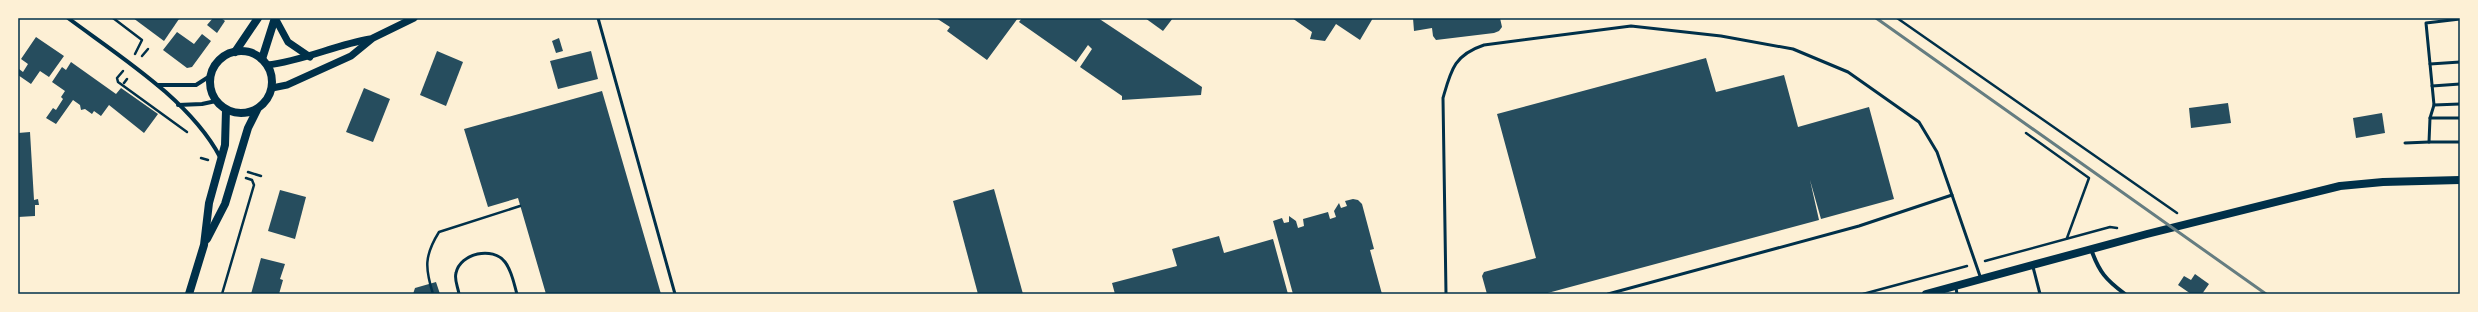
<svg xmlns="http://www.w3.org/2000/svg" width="2478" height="312" font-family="'Noto Sans',sans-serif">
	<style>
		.building { fill: #264d5e }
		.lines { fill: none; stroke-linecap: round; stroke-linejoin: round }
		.path { stroke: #003049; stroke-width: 2.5 }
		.service { stroke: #003049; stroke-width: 3 }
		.minor { stroke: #003049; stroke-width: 4 }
		.tertiary { stroke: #003049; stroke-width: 7 }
		.secondary { stroke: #003049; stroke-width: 8 }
		.rail { stroke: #657d81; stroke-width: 3 }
		.neatline { fill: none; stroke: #003049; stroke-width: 1.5 }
	</style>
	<rect width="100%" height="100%" fill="#fdf0d5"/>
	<g class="building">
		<path d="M133 18H178L179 19 164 41Z"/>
		<path d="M213 18H221L225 21 217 33 207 25Z"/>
		<path d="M936 18H1018L987 60 947 31 950 27Z"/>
		<path d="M1022 18H1098L1202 87 1201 95 1122 100V96L1080 67 1092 49 1088 45 1076 62 1019 22Z"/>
		<path d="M1145 18H1173L1163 31Z"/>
		<path d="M1292 18H1373L1360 40 1336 24 1325 41 1310 39 1312 32Z"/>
		<path d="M1413 18H1500L1502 27 1499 31 1494 33 1436 40 1433 36 1432 28 1414 31Z"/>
		<path d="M177 32 194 44 202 34 211 41 192 67 187 68 163 50Z"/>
		<path d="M36 37 64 56 49 77 40 71 31 84 18 75V71L19 69 23 72 28 64 21 59Z"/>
		<path d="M559 38 563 51 556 53 552 41Z"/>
		<path d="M437 51 463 62 446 106 420 95Z"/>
		<path d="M591 51 598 79 558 89 550 61Z"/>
		<path d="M1706 58 1716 92 1784 75 1798 127 1869 107 1894 199 1821 219 1810 180 1819 220 1544 294H1487L1482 276 1484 272 1536 258 1497 114Z"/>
		<path d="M71 62 116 94 121 88 158 114 144 133 109 105 101 116 94 111 92 114 85 109 81 110 80 105 73 100 56 124 46 118 53 108 56 110 63 99 61 97 65 91 52 82 62 67 66 70Z"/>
		<path d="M364 88 390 99 373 142 346 132Z"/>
		<path d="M602 91 661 294H546L518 198 488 207 464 129Z"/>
		<path d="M2228 103 2231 123 2191 128 2189 108Z"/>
		<path d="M2382 113 2385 133 2356 138 2353 118Z"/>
		<path d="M30 132 34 200 38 199 39 205H35V216L18 217V133Z"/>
		<path d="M994 189 1023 294H978L953 201Z"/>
		<path d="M280 190 306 197 295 239 268 231Z"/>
		<path d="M1353 199 1358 200 1362 204 1374 249 1370 250 1382 294H1293L1273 221 1282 218 1284 223 1289 222V216L1296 221 1298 228 1304 226 1303 219 1328 212 1330 219 1336 217 1334 211 1339 203 1341 208 1347 206 1345 201Z"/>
		<path d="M1219 236 1224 253 1273 239 1288 294H1115L1112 283 1177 266 1172 249Z"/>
		<path d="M261 258 285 264 280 279 283 280 279 294H251Z"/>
		<path d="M2195 274 2209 284 2202 294H2191L2178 285 2184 276 2191 280Z"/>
		<path d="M436 282 440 294H413L415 288Z"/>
	</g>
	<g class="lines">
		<g class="path">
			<path d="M113 18 142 40 135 54"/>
			<path d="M1897 18 2177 213"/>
			<path d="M142 56 148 49"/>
			<path d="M123 71 117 78 118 82 187 132"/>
			<path d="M124 83 127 79"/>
			<path d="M2026 133 2089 178 2067 238"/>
			<path d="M201 158 208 160"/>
			<path d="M248 172 261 176"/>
			<path d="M1985 261 2110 227 2117 228"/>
			<path d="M222 294 254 185 252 180 246 178"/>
			<path d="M433 294C425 268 424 256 439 232L520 206"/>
			<path d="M1863 294 1967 266"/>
		</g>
		<g class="service">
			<path d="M598 18 675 294"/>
			<path d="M2460 19 2426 23 2434 105 2460 104"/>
			<path d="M2430 64 2460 62"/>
			<path d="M2432 86 2460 84"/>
			<path d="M2434 105 2430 118H2460"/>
			<path d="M2430 118 2429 142H2460"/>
			<path d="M2405 143 2429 142"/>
			<path d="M2033 267 2040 294"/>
			<path d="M1956 288 1957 294"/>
			<path d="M459 294C458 287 454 280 456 273 460 253 493 246 505 262 512 271 514 284 517 294"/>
			<path d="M1446 294 1443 98C1451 70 1454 55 1484 45L1631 26 1721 36 1793 49 1848 72 1919 122 1937 152 1952 195"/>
			<path d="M1608 294 1859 226 1952 195 1981 279"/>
		</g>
		<g class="minor">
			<path d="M68 18C119 56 190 100 220 157"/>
			<path d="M158 85H196L210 76"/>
			<path d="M178 105 202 104 216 101"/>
			<path d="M2091 249C2099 272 2106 280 2125 294"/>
		</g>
		<g class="tertiary">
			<path d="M275 18 288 42 310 57"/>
			<path d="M267 65C303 61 335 45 370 39"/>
			<path d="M272 88 287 85 351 56 373 38 414 18"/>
		</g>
		<g class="secondary">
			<circle cx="241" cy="82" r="31"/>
			<path d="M235 52 258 18"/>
			<path d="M262 59 275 18"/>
			<path d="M207 239 225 204 248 128 257 110"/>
			<path d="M189 294 204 245 209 203 225 145 226 110"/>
			<path d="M1926 294 2147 234 2340 186 2383 182 2460 180"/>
		</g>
		<path class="rail" d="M1876 18 2266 294"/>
	</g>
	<rect width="2478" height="312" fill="none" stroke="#fdf0d5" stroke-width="38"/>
	<rect x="19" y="19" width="2440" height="274" class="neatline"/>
</svg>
